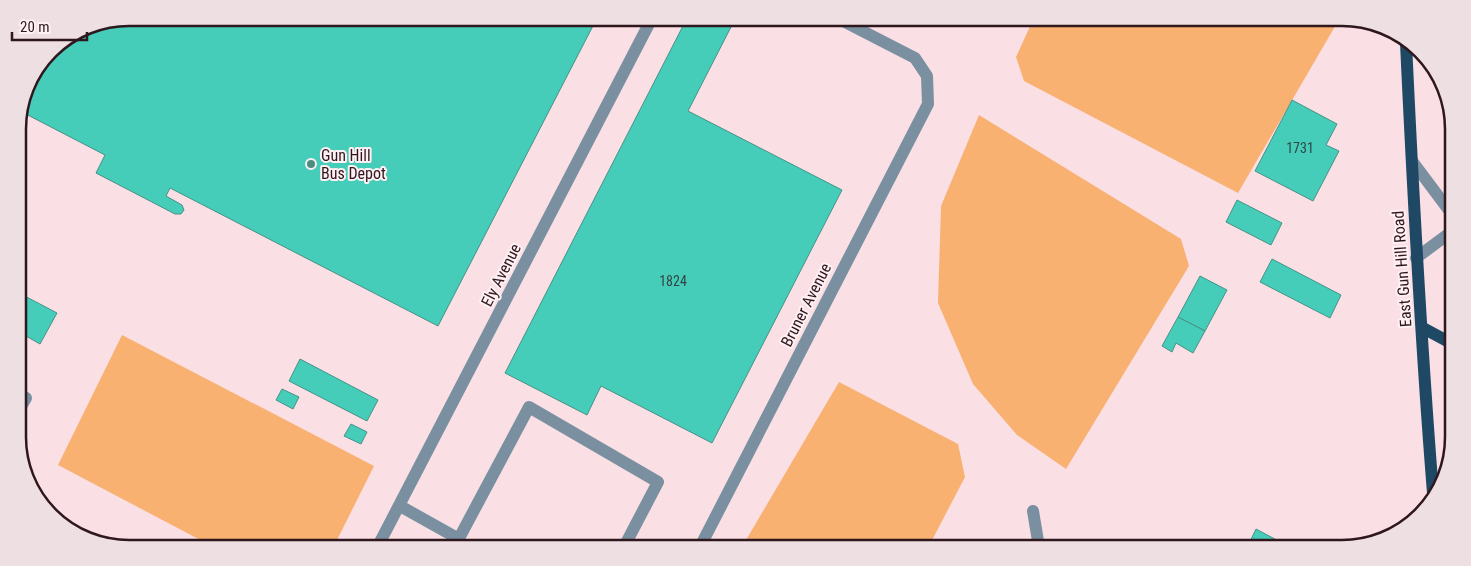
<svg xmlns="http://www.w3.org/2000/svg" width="1471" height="566" font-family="'Roboto Condensed',sans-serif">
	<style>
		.green { fill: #f9b172 }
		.building { fill: #45cdba; stroke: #469286 }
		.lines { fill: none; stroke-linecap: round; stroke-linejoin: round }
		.path { stroke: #af969c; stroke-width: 3; stroke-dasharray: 5 2.5; stroke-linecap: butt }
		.minor { stroke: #7a90a1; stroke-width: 12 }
		.major { stroke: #1f4865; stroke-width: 12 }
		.poi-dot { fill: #4a8e82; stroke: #fef0f3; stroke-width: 2 }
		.labels { text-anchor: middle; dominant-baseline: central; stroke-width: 4; stroke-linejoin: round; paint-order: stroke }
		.number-label { font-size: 14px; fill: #344445 }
		.poi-label { font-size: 16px; fill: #2f171e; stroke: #fef0f3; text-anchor: start }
		.street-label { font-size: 16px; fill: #2f171e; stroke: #fef0f3 }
		.rim { fill: none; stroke: #2f171e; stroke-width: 2.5 }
	</style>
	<rect width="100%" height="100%" fill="#fadfe5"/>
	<g class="green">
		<path d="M1032 22 1337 23 1238 193 1024 81 1016 57Z"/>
		<path d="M979 115 1181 239 1189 266 1066 469 1017 435 973 384 938 303 941 206Z"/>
		<path d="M122 335 374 466 335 544 206 543 58 465Z"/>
		<path d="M839 382 958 444 965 477 929 546H748L746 540Z"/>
	</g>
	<g class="building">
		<path d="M129 18 596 20 438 326 170 188 166 196 182 205 184 210 181 214H175L96 173 105 155 20 111 29 79 55 45 87 26Z"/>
		<path d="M686 20H717L731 27 688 111 842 190 712 443 601 386 587 415 505 373Z"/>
		<path d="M1292 100 1337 124 1326 145 1339 151 1313 201 1255 171Z"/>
		<path d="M1237 200 1282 223 1271 245 1226 222Z"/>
		<path d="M1272 259 1341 295 1330 318 1260 282Z"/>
		<path d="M1200 276 1227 290 1205 331 1178 317Z"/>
		<path d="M19 293 57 313 40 344 19 332Z"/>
		<path d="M1178 317 1205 331 1193 353 1176 343 1172 352 1162 346Z"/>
		<path d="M300 359 378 400 367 421 289 381Z"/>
		<path d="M282 389 299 397 293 409 276 400Z"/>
		<path d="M351 424 367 432 361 444 344 436Z"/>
		<path d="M1256 529 1288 546 1292 548H1247Z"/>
	</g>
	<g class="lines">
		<path class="path" d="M1447 295 1450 297"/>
		<g class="minor">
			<path d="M1412 161 1451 213"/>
			<path d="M1416 258 1451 232"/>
			<path d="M19 394 26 398 19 410"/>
			<path d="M400 506 459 539"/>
			<path d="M1033 511 1039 547"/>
			<path d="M379 544 651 20"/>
			<path d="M456 544 529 407 658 482 625 545"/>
			<path d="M701 545 928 104 927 76 915 58 843 21"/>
		</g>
		<g class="major">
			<path d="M1406 43C1413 193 1421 343 1433 493"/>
			<path d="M1423 328 1449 342"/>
		</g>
	</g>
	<circle class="poi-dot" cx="311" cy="164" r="5"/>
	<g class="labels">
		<g class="number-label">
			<text x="1300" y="148">1731</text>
			<text x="673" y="281">1824</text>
		</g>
		<g class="poi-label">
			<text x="321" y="155">Gun Hill<tspan x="321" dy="18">Bus Depot</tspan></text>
		</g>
		<g class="street-label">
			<text transform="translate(1402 269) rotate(-94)">East Gun Hill Road</text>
			<text transform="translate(501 275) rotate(-63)">Ely Avenue</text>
			<text transform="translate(806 305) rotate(-63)">Bruner Avenue</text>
		</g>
	</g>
	<path d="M0 0H1471V566H0ZM129 26H1342A103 103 0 0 1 1445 129V437A103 103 0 0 1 1342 540H129A103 103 0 0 1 26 437V129A103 103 0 0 1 129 26Z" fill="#eddfe2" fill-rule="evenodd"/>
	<path class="rim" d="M129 26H1342A103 103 0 0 1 1445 129V437A103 103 0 0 1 1342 540H129A103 103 0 0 1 26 437V129A103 103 0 0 1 129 26Z"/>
	<path d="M12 32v8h75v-8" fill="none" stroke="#2f171e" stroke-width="2.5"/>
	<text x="20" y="32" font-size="15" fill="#2f171e" stroke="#fef0f3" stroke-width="4" paint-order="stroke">20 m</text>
</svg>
